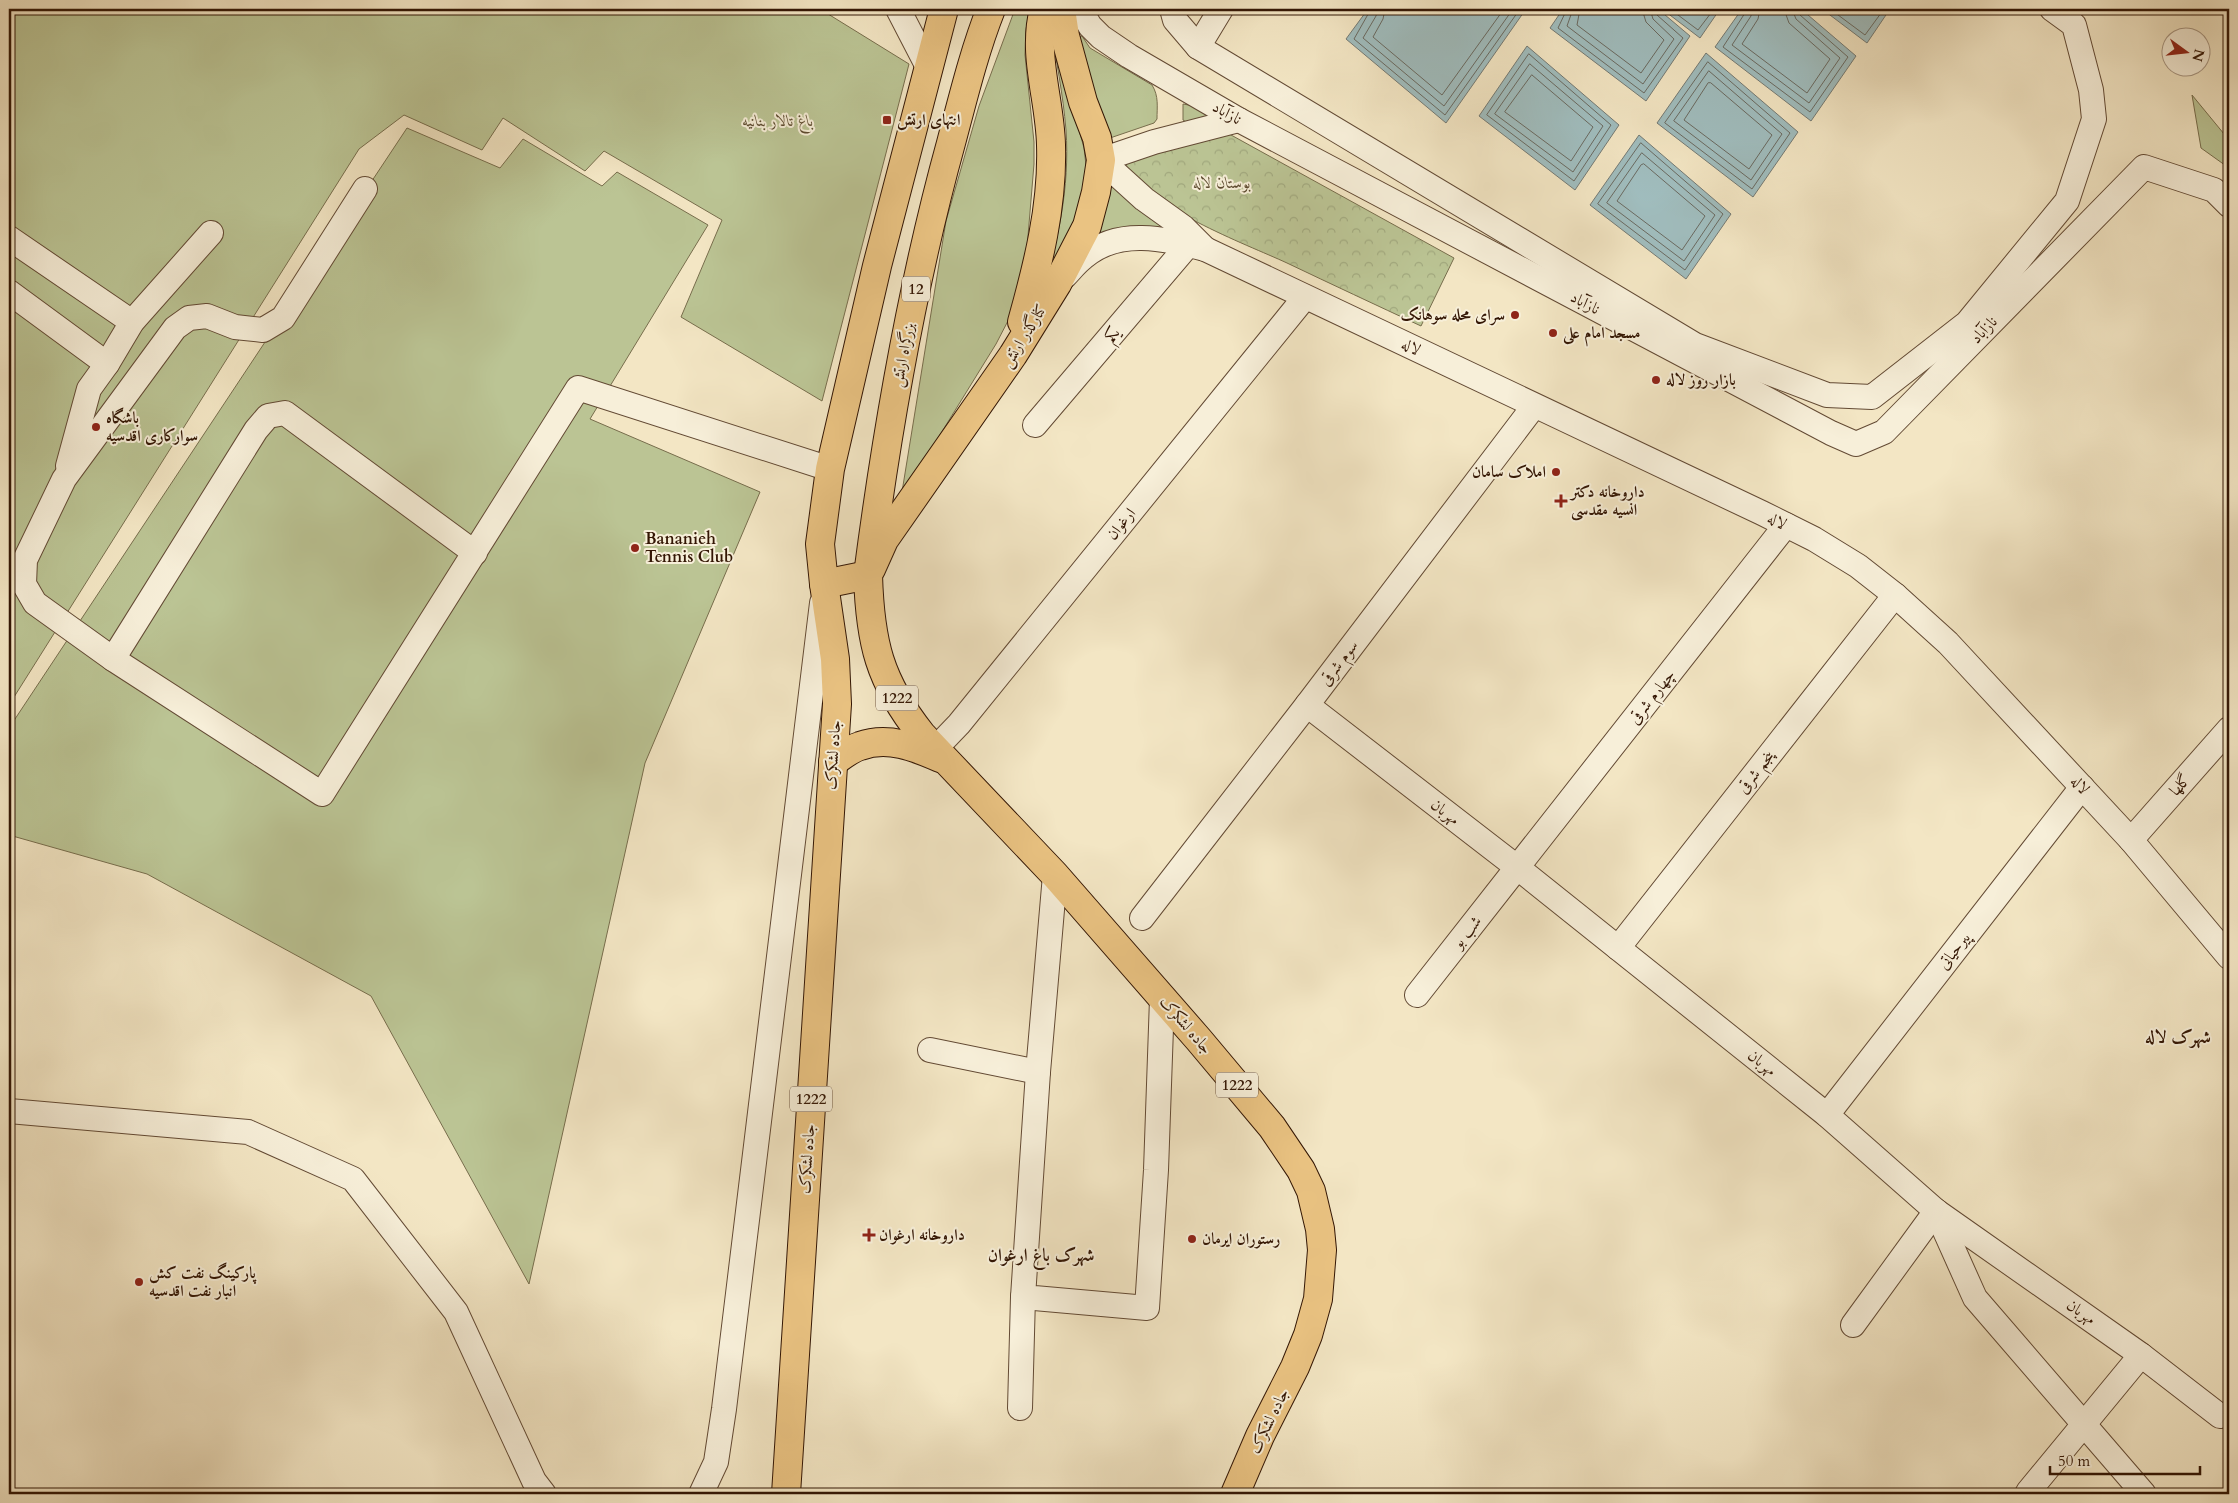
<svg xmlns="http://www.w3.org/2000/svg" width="2238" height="1503" font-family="Cardo,Amiri,serif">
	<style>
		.park { fill: url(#park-crowns); stroke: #776d4c }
		.garden { fill: #bbc494; stroke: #776d4c }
		.water { fill: #a0bdbe; stroke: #747a74 }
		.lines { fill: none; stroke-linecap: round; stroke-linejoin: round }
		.shore { stroke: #6a6a61; stroke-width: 1 }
		.minor-casing { stroke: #634a34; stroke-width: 26 }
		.major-casing { stroke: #331604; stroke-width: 30 }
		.highway-casing { stroke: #331604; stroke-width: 30 }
		.minor { stroke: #f7efd9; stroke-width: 24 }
		.major { stroke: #eac382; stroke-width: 28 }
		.highway { stroke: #eac382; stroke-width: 28 }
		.poi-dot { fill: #8f2418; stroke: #f7efd9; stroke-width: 2 }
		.labels { text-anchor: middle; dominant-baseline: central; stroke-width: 4; stroke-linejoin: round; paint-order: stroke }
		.shield { fill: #f7efd9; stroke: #6e5744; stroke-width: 1 }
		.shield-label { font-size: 15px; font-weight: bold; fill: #331604 }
		.street-label { font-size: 16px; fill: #331604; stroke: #f7efd9 }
		.poi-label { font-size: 16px; font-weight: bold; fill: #331604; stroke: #f7efd9; text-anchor: start }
		.park-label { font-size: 16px; font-style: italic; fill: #5c4a2f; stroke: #f7efd9 }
		.neighbourhood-label { font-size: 18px; font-weight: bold; fill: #331604; stroke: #f7efd9 }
	</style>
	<defs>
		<pattern id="park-crowns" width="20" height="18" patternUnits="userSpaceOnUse" patternTransform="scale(1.25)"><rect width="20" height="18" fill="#bbc494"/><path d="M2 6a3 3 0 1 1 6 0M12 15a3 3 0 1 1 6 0" fill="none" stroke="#a1a87e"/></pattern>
	</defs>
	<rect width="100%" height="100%" fill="#f3e6c4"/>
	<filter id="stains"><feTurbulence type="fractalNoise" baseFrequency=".004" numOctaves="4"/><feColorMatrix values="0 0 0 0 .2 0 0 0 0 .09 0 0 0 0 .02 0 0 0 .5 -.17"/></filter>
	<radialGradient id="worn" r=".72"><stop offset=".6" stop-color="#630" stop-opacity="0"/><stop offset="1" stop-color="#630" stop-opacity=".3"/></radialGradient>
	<path class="park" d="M1222 130 1454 258 1421 326C1376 305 1331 284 1287 263 1246 244 1142 206 1125 163Z"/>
	<g class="garden">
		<path d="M9 9H820L909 64 822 401 681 317 722 220 604 151 585 171 503 118 482 150 404 115 359 149 9 705Z"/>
		<path d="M1015 9H1030L1026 29 1025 55 1034 142V164L1025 272 1010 317 996 344 901 498 946 221 979 106Z"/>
		<path d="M1050 24 1084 148 1087 174 1079 214 1040 298C1058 244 1070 187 1066 130 1063 94 1056 59 1050 24Z"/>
		<path d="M1082 36 1090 48 1152 85C1159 96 1157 107 1157 119L1154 123 1110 138 1105 136 1076 37Z"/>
		<path d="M2192 95 2229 140V168L2201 148Z"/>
		<path d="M1183 104 1194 106 1210 118 1188 123 1183 120Z"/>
		<path d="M407 128 500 168 523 139 602 186 617 172 708 225 590 419 760 492 645 763 529 1284 371 996 147 874 9 835V728Z"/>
		<path d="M1109 177 1183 238 1092 241Z"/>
	</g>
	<g class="water">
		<path d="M1368 9H1526L1446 123 1346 39Z"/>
		<path d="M1563 9H1658L1690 36 1646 101 1550 28Z"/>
		<path d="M1662 9H1720L1700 38Z"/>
		<path d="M1742 9H1801L1856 56 1811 121 1715 47Z"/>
		<path d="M1822 9H1890L1867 43Z"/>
		<path d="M1527 46 1619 125 1575 190 1479 116Z"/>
		<path d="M1706 53 1798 132 1753 197 1657 123Z"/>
		<path d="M1639 135 1731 214 1686 279 1590 205Z"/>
	</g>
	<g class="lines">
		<g class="shore">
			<path d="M1371 9 1354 39 1445 115 1520 9"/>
			<path d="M1378 9 1376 16 1363 38 1444 106 1513 9"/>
			<path d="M1385 9 1383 19 1373 37 1442 95 1504 9"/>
			<path d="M1567 9 1558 28 1644 93 1683 38 1657 15 1656 9"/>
			<path d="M1573 9 1567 26 1643 84 1674 39 1653 19 1650 9"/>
			<path d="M1580 9 1577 25 1641 73 1664 40 1646 22 1642 9"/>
			<path d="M1670 9 1698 30 1714 9"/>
			<path d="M1746 9 1745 13 1723 47 1810 112 1848 57 1800 15 1798 9"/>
			<path d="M1752 9 1751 16 1732 45 1809 103 1840 58 1796 19 1792 9"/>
			<path d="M1760 9 1758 19 1742 44 1807 93 1830 59 1789 23 1784 9"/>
			<path d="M1830 9 1865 35 1884 9"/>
			<path d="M1529 54 1611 125 1574 181 1487 115Z"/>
			<path d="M1708 62 1790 133 1752 189 1665 123Z"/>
			<path d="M1530 64 1603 126 1573 172 1495 114Z"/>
			<path d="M1709 71 1782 134 1751 180 1674 121Z"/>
			<path d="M1532 75 1593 127 1571 161 1505 112Z"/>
			<path d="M1711 83 1772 135 1749 169 1684 120 1708 83Z"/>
			<path d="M1641 143 1723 214 1685 270 1598 204Z"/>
			<path d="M1642 153 1715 215 1684 261 1607 203Z"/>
			<path d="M1644 164 1705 216 1682 250 1617 201 1641 165Z"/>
		</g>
		<defs>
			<g id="minor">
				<path d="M898 9 928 67"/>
				<path d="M1080 9 1090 26 1101 37 1129 56 1239 120 1831 433 1856 444 1884 432 2144 167 2214 190 2229 205"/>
				<path d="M1172 9 1175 20 1198 47 1695 345 1827 395 1872 397 1967 323 2067 201 2094 119 2091 90 2074 25 2052 9"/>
				<path d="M1198 47 1221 9"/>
				<path d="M1101 160 1154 142 1239 120"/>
				<path d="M1101 160 1144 199 1183 227 1205 249"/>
				<path d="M365 189 283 318 263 330 235 327 207 316 189 318 175 328 64 479 25 560 24 584 35 603 113 659 256 430 268 416 285 413 475 553"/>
				<path d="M9 238 132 322"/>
				<path d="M1065 276C1071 270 1077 262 1084 257 1119 227 1165 239 1205 249L1762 513 1814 539 1858 566 1895 595 1948 643 2131 840 2229 957"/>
				<path d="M9 292 107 364"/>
				<path d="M1035 425 1188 245"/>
				<path d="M68 466 89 389 107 364 132 322 211 233"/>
				<path d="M113 659 322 794 578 388 830 469"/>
				<path d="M1307 705 1518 868 1827 1115 1936 1211 2141 1355 2220 1416"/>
				<path d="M935 749 959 724 1305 297"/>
				<path d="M2131 840 2229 729"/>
				<path d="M1055 875 1038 1072 1023 1297 1147 1308 1156 1170 1162 999"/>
				<path d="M1142 918 1307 705 1534 406"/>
				<path d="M1618 948 1895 595"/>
				<path d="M1417 995 1786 525"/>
				<path d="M930 1050 1038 1072"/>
				<path d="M9 1111 248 1132 353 1179 456 1312 534 1481 544 1494"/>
				<path d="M1827 1115 2082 787"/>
				<path d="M1936 1211 1975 1298 2144 1494"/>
				<path d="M1853 1325 1936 1211"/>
				<path d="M1020 1408 1023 1297"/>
				<path d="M2028 1492 2141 1355"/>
				<path d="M701 1494 716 1462 724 1409 822 603"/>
			</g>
			<g id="major">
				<path d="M1022 322C1038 265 1053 205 1051 145 1050 99 1032 55 1044 9"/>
				<path d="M871 569 884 540 1013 355 1057 284 1087 226 1096 192 1101 160 1097 138 1083 102 1065 36 1061 9"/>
			</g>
			<g id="highway">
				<path d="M991 9C974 52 963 98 951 143 912 284 887 429 868 575 870 642 879 681 922 735L1055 875 1199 1040 1272 1127 1301 1170 1311 1191 1320 1229 1322 1250 1318 1299 1308 1335 1295 1367 1260 1436 1235 1494"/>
				<path d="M824 584 868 575"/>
				<path d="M833 762C841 757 850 749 860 746 888 736 915 747 940 758"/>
				<path d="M786 1494 837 704 835 659 824 584 820 544 830 469 877 266 944 9"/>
			</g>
		</defs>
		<use href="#minor" class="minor-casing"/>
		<use href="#major" class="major-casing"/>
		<use href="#highway" class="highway-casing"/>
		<use href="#minor" class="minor"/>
		<use href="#major" class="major"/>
		<use href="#highway" class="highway"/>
	</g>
	<g class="poi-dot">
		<rect x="882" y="115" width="10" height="10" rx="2.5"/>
		<circle cx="1515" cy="315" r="5"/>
		<circle cx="1553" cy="333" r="5"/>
		<circle cx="1656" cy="380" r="5"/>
		<circle cx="96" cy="427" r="5"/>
		<circle cx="1556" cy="472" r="5"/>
		<path d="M1558.5 493.5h5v5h5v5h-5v5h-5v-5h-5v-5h5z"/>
		<circle cx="635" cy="548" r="5"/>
		<path d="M866.5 1227.5h5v5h5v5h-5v5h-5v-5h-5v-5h5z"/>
		<circle cx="1192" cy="1239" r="5"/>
		<circle cx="139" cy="1282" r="5"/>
	</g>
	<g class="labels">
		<g class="shield">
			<rect x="902" y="276.5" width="28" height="25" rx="4"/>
			<rect x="876" y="685.5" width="42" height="25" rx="4"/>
			<rect x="1216" y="1072.5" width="42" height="25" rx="4"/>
			<rect x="790" y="1086.5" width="42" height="25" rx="4"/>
		</g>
		<g class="shield-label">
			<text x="916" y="289">12</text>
			<text x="897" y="698">1222</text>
			<text x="1237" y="1085">1222</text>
			<text x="811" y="1099">1222</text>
		</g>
		<g class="street-label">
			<text transform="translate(1227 113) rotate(30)">نازآباد</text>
			<text transform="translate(1585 303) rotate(28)">نازآباد</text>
			<text transform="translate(1984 330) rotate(-46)">نازآباد</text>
			<text transform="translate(1112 335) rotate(-50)">یکم</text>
			<text transform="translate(1024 336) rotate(-58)">کنارگذر ارتش</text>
			<text transform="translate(1411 347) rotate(25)">لاله</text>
			<text transform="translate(903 355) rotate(-79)">بزرگراه ارتش</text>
			<text transform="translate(1777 521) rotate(26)">لاله</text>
			<text transform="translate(1121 524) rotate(-51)">ارغوان</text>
			<text transform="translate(1339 663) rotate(-53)">سوم شرقی</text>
			<text transform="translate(1652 697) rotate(-52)">چهارم شرقی</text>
			<text transform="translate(833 755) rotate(-86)">جاده لشکرک</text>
			<text transform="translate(1756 772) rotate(-52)">پنجم شرقی</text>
			<text transform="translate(2080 785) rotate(47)">لاله</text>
			<text transform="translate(2180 785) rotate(-48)">گلها</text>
			<text transform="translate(1445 812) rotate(38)">مهربان</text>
			<text transform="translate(1467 932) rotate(-51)">شب بو</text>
			<text transform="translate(1954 951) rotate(-52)">پیرحیاتی</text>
			<text transform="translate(1186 1025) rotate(49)">جاده لشکرک</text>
			<text transform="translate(1762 1063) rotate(39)">مهربان</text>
			<text transform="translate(807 1159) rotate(-86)">جاده لشکرک</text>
			<text transform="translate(2081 1312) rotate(35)">مهربان</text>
			<text transform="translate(1269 1421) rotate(-64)">جاده لشکرک</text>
		</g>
		<g class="poi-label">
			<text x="897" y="120">انتهای ارتش</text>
			<text x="1505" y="315" text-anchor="end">سرای محله سوهانک</text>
			<text x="1563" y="333">مسجد امام علی</text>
			<text x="1666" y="380">بازار روز لاله</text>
			<text x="106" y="418">باشگاه<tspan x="106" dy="18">سوارکاری اقدسیه</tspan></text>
			<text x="1546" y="472" text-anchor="end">املاک سامان</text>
			<text x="1571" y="492">داروخانه دکتر<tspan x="1571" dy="18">انسیه مقدسی</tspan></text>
			<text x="645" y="539">Bananieh<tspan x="645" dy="18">Tennis Club</tspan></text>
			<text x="879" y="1235">داروخانه ارغوان</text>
			<text x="1202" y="1239">رستوران ايرمان</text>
			<text x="149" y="1273">پارکینگ نفت کش<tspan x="149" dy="18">انبار نفت اقدسیه</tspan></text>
		</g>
		<g class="park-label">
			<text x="778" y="121">باغ تالار بنانیه</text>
			<text x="1222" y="183">بوستان لاله</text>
		</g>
		<g class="neighbourhood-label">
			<text x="2178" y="1037">شهرک لاله</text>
			<text x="1041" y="1255">شهرک باغ ارغوان</text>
		</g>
	</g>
	<rect width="2238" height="1503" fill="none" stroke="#f3e6c4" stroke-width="30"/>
	<rect x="10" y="10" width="2218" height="1483" fill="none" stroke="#331604" stroke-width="2.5"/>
	<rect x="15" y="15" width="2208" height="1473" fill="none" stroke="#331604"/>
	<g transform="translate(2186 52) rotate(105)"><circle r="24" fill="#f7efd9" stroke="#a99884"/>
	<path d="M0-4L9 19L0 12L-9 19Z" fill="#8f2418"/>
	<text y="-8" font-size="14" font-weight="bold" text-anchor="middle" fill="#331604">N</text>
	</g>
	<path d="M2050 1466v8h150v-8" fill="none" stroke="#331604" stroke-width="2.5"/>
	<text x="2058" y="1466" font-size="15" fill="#331604" stroke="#f7efd9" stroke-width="4" paint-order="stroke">50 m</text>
	<rect width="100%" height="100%" filter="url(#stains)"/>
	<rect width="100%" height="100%" fill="url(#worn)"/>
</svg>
